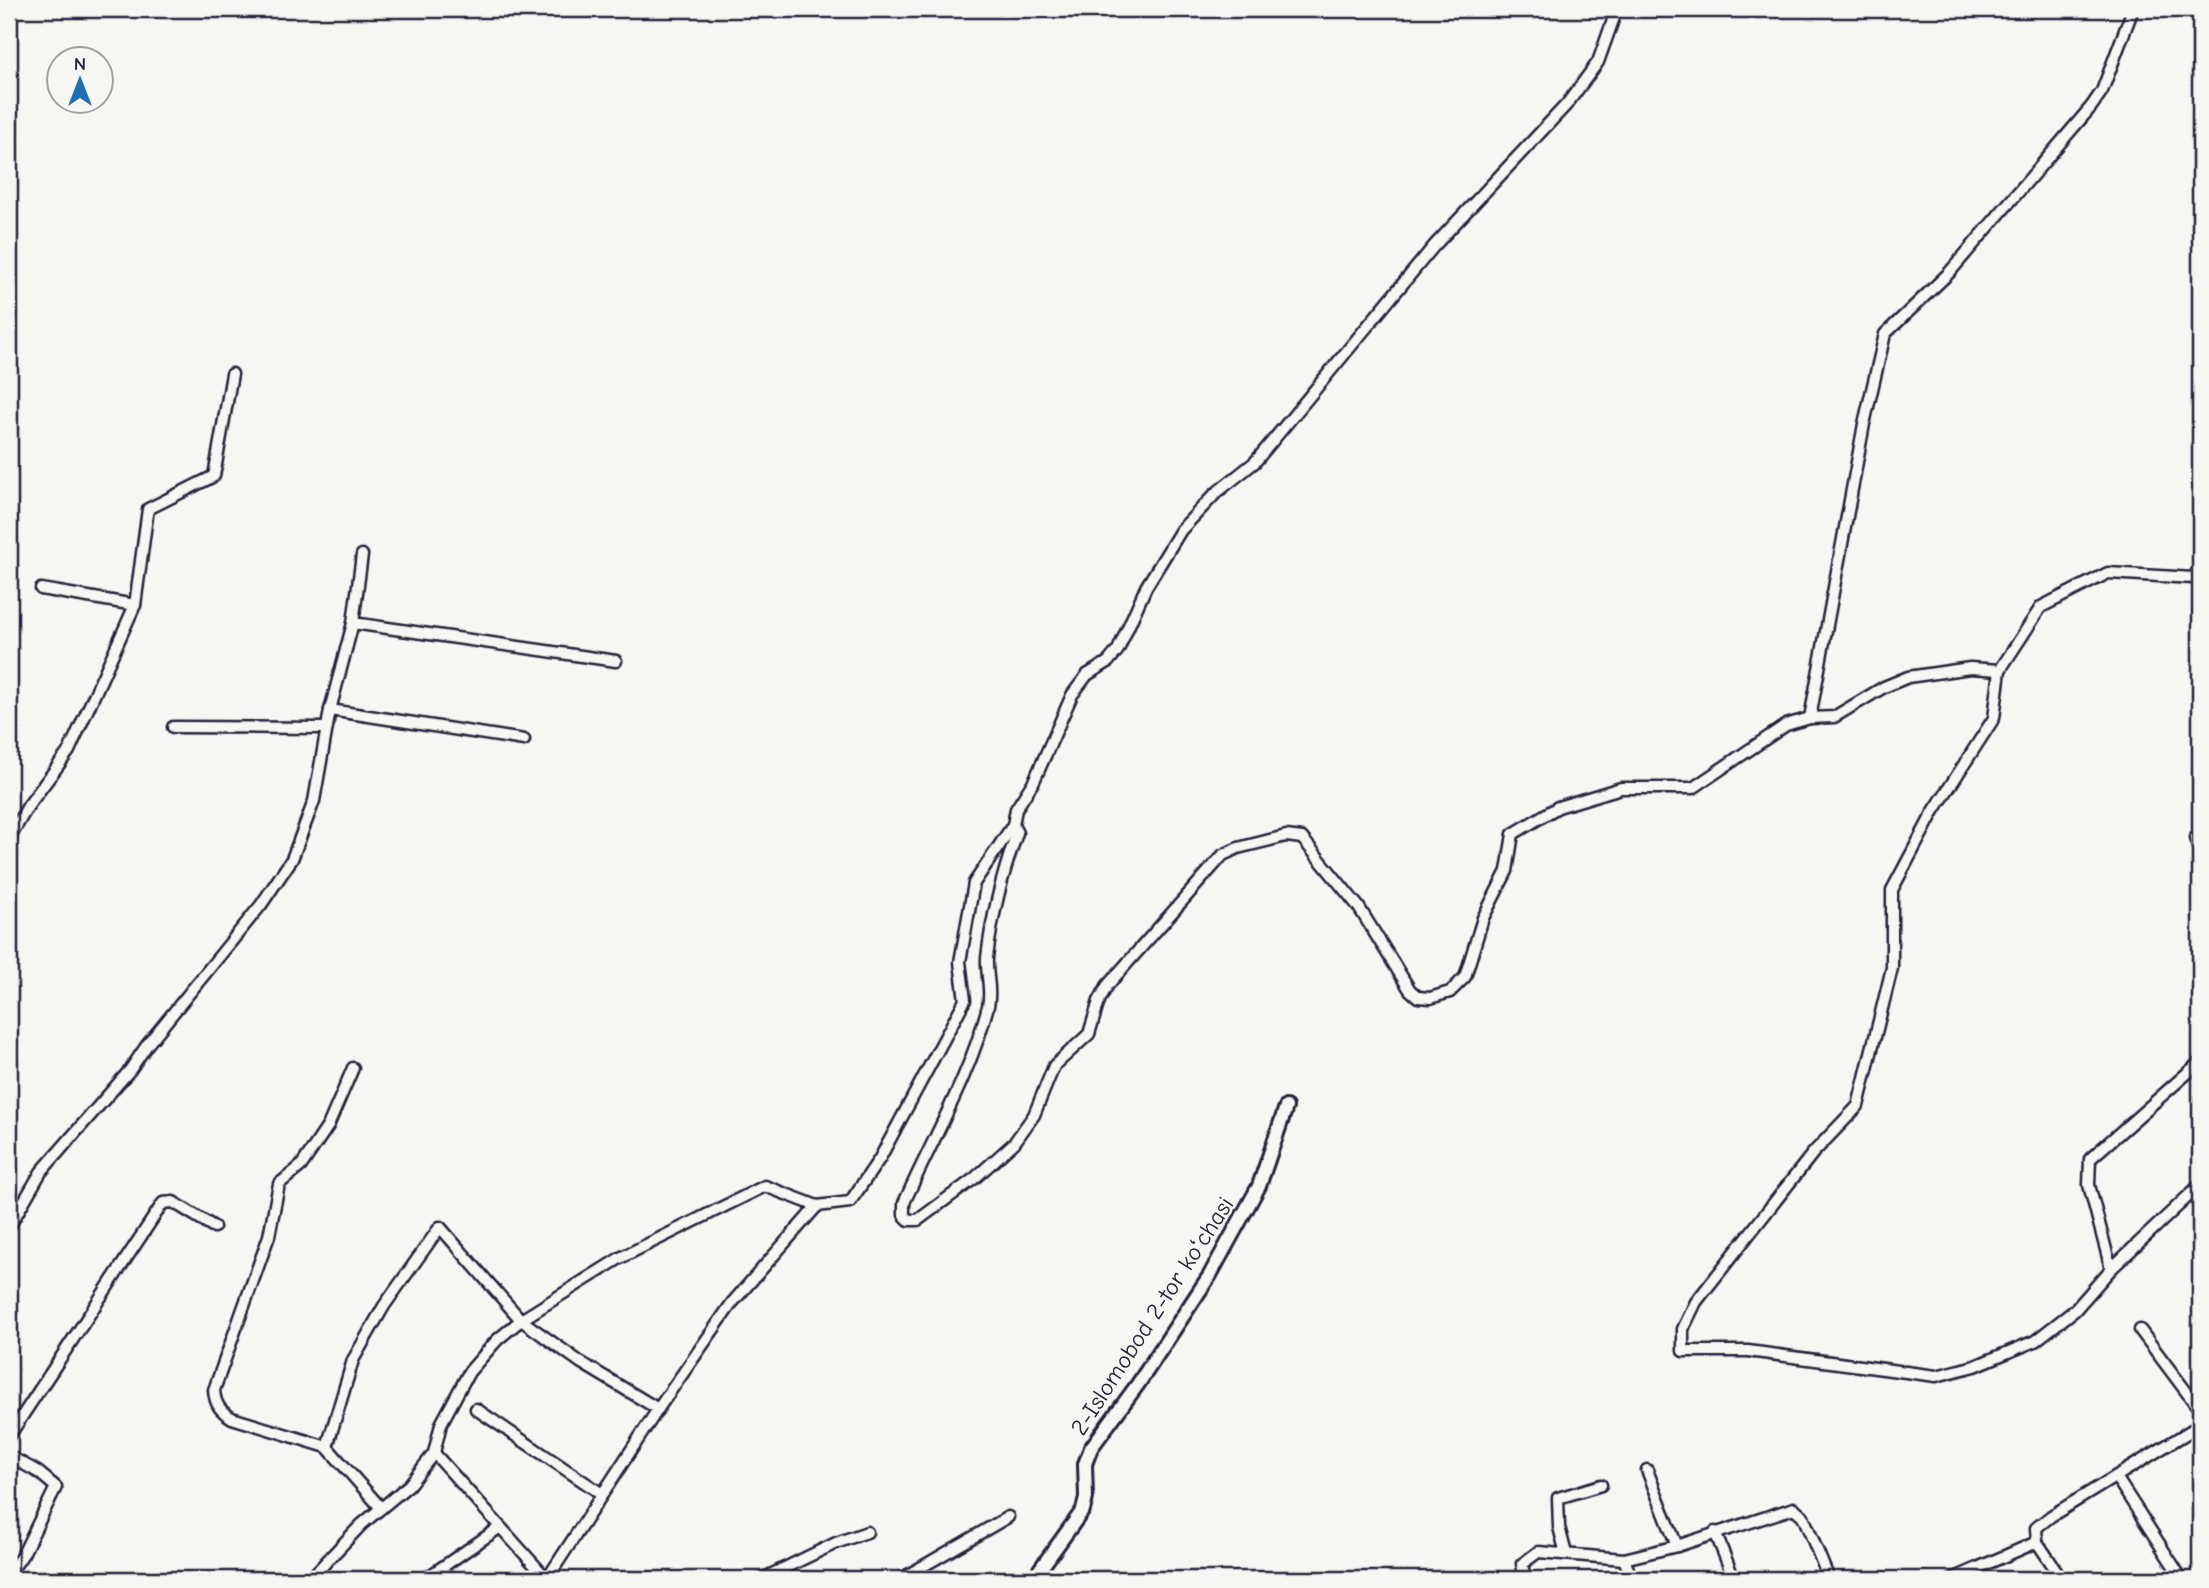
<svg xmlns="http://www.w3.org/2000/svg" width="2209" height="1588" font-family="'Comic Neue',sans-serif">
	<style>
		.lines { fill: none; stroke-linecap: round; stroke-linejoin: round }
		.minor-casing { stroke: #22223b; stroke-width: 15 }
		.tertiary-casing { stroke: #22223b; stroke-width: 18 }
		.minor { stroke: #f6f6f2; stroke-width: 10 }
		.tertiary { stroke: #f6f6f2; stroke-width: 12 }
		.labels { text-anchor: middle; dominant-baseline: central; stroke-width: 5; stroke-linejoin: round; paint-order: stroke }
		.street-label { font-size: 24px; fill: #22223b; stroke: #f6f6f2 }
	</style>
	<rect width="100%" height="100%" fill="#f6f6f2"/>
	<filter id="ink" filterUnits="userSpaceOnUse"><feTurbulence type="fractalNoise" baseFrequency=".0143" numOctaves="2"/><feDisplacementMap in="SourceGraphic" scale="14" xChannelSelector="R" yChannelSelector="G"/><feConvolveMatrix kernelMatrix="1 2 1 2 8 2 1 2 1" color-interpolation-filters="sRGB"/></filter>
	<g filter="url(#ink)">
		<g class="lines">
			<defs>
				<g id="minor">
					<path d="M1617 9 1598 62 1567 104 1434 246 1255 462 1216 493 1181 530 1146 587 1118 650 1108 662 1087 675 1072 695 1034 781 1016 809 1013 825 1017 833C1002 875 992 914 987 958 986 975 992 990 988 1006 970 1076 933 1138 904 1203V1215L909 1220H918L975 1178 1014 1143 1034 1115 1054 1066 1089 1034 1099 1001 1107 986 1223 855 1238 848 1286 836 1302 838 1358 906 1410 990 1418 997 1430 998 1450 992 1465 977 1483 918 1507 871 1513 834 1558 807 1621 788H1693L1786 725 1810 718 1834 717 1884 687 1908 677 1970 668 2000 670"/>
					<path d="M2200 568 2193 578 2108 573 2041 607 2000 670 1994 718 1934 811 1892 890V968L1858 1106 1813 1153 1696 1302 1683 1329V1351H1748L1936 1376 1975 1366 2035 1341 2075 1310 2111 1269 2200 1185"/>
					<path d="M41 589 135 605"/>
					<path d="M353 623 616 661"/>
					<path d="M330 710 524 740"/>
					<path d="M1810 718 1864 424 1885 334 1949 273 2091 107 2102 91 2133 9"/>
					<path d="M173 727 326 728"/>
					<path d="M2200 834 2195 838 2200 854"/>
					<path d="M9 839 28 806 69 751 135 605 148 509 214 476 232 374"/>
					<path d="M353 1068 328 1126 301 1166 279 1184 269 1236 214 1390C215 1404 220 1411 232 1418L327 1447 381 1508"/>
					<path d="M9 1227 41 1172 130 1070 147 1045 261 905 292 859 314 801 330 710 353 623 362 555"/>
					<path d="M2111 1269 2089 1185 2090 1159 2200 1062"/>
					<path d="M2140 1330 2200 1410"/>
					<path d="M476 1409 602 1494"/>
					<path d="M9 1436 163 1203 173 1202 214 1227"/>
					<path d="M327 1447 353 1360 384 1306 440 1227 521 1320 580 1362 658 1409 732 1303 817 1206"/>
					<path d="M434 1453 547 1579"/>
					<path d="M9 1456 38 1472 56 1487 23 1554 9 1574"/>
					<path d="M1647 1470 1677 1546"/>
					<path d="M2116 1477 2182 1579"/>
					<path d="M1715 1532 1734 1579"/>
					<path d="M2037 1542 2062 1579"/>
					<path d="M1566 1554 1559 1527 1558 1498 1601 1485"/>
					<path d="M310 1579 361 1525 409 1485 434 1453 441 1424 469 1372 497 1340 521 1320 620 1258 765 1186 817 1206 850 1202 880 1158 965 1000 960 962 974 883 1013 825"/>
					<path d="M425 1579 499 1528"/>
					<path d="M547 1579 658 1409"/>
					<path d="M762 1579 836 1543 867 1532"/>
					<path d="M901 1579 1008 1517"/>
					<path d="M1525 1579 1522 1564 1538 1552 1624 1559"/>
					<path d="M1632 1579 1624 1559 1677 1546 1794 1508 1803 1516 1829 1579"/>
					<path d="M1952 1579 2037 1542 2036 1528 2051 1516 2200 1425"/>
				</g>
				<path id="tertiary" d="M1033 1579 1083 1510 1086 1498 1085 1464 1091 1448 1138 1384 1210 1275 1259 1186 1286 1107"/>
			</defs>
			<use href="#minor" class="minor-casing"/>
			<use href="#tertiary" class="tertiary-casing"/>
			<use href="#minor" class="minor"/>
			<use href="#tertiary" class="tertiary"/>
		</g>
	</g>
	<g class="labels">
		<g class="street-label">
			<text transform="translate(1152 1316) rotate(-57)">2-Islomobod 2-tor koʻchasi</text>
		</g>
	</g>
	<rect width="2209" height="1588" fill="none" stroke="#f6f6f2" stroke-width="35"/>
	<rect x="18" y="18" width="2174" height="1553" fill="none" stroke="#22223b" stroke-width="2.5" filter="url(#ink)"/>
	<g transform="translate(80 80)"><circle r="33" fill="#f6f6f2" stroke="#a1a1a9" stroke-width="2"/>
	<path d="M0-5L12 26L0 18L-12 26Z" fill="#1f6fb2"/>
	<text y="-10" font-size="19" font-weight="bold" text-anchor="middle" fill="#22223b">N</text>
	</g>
</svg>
